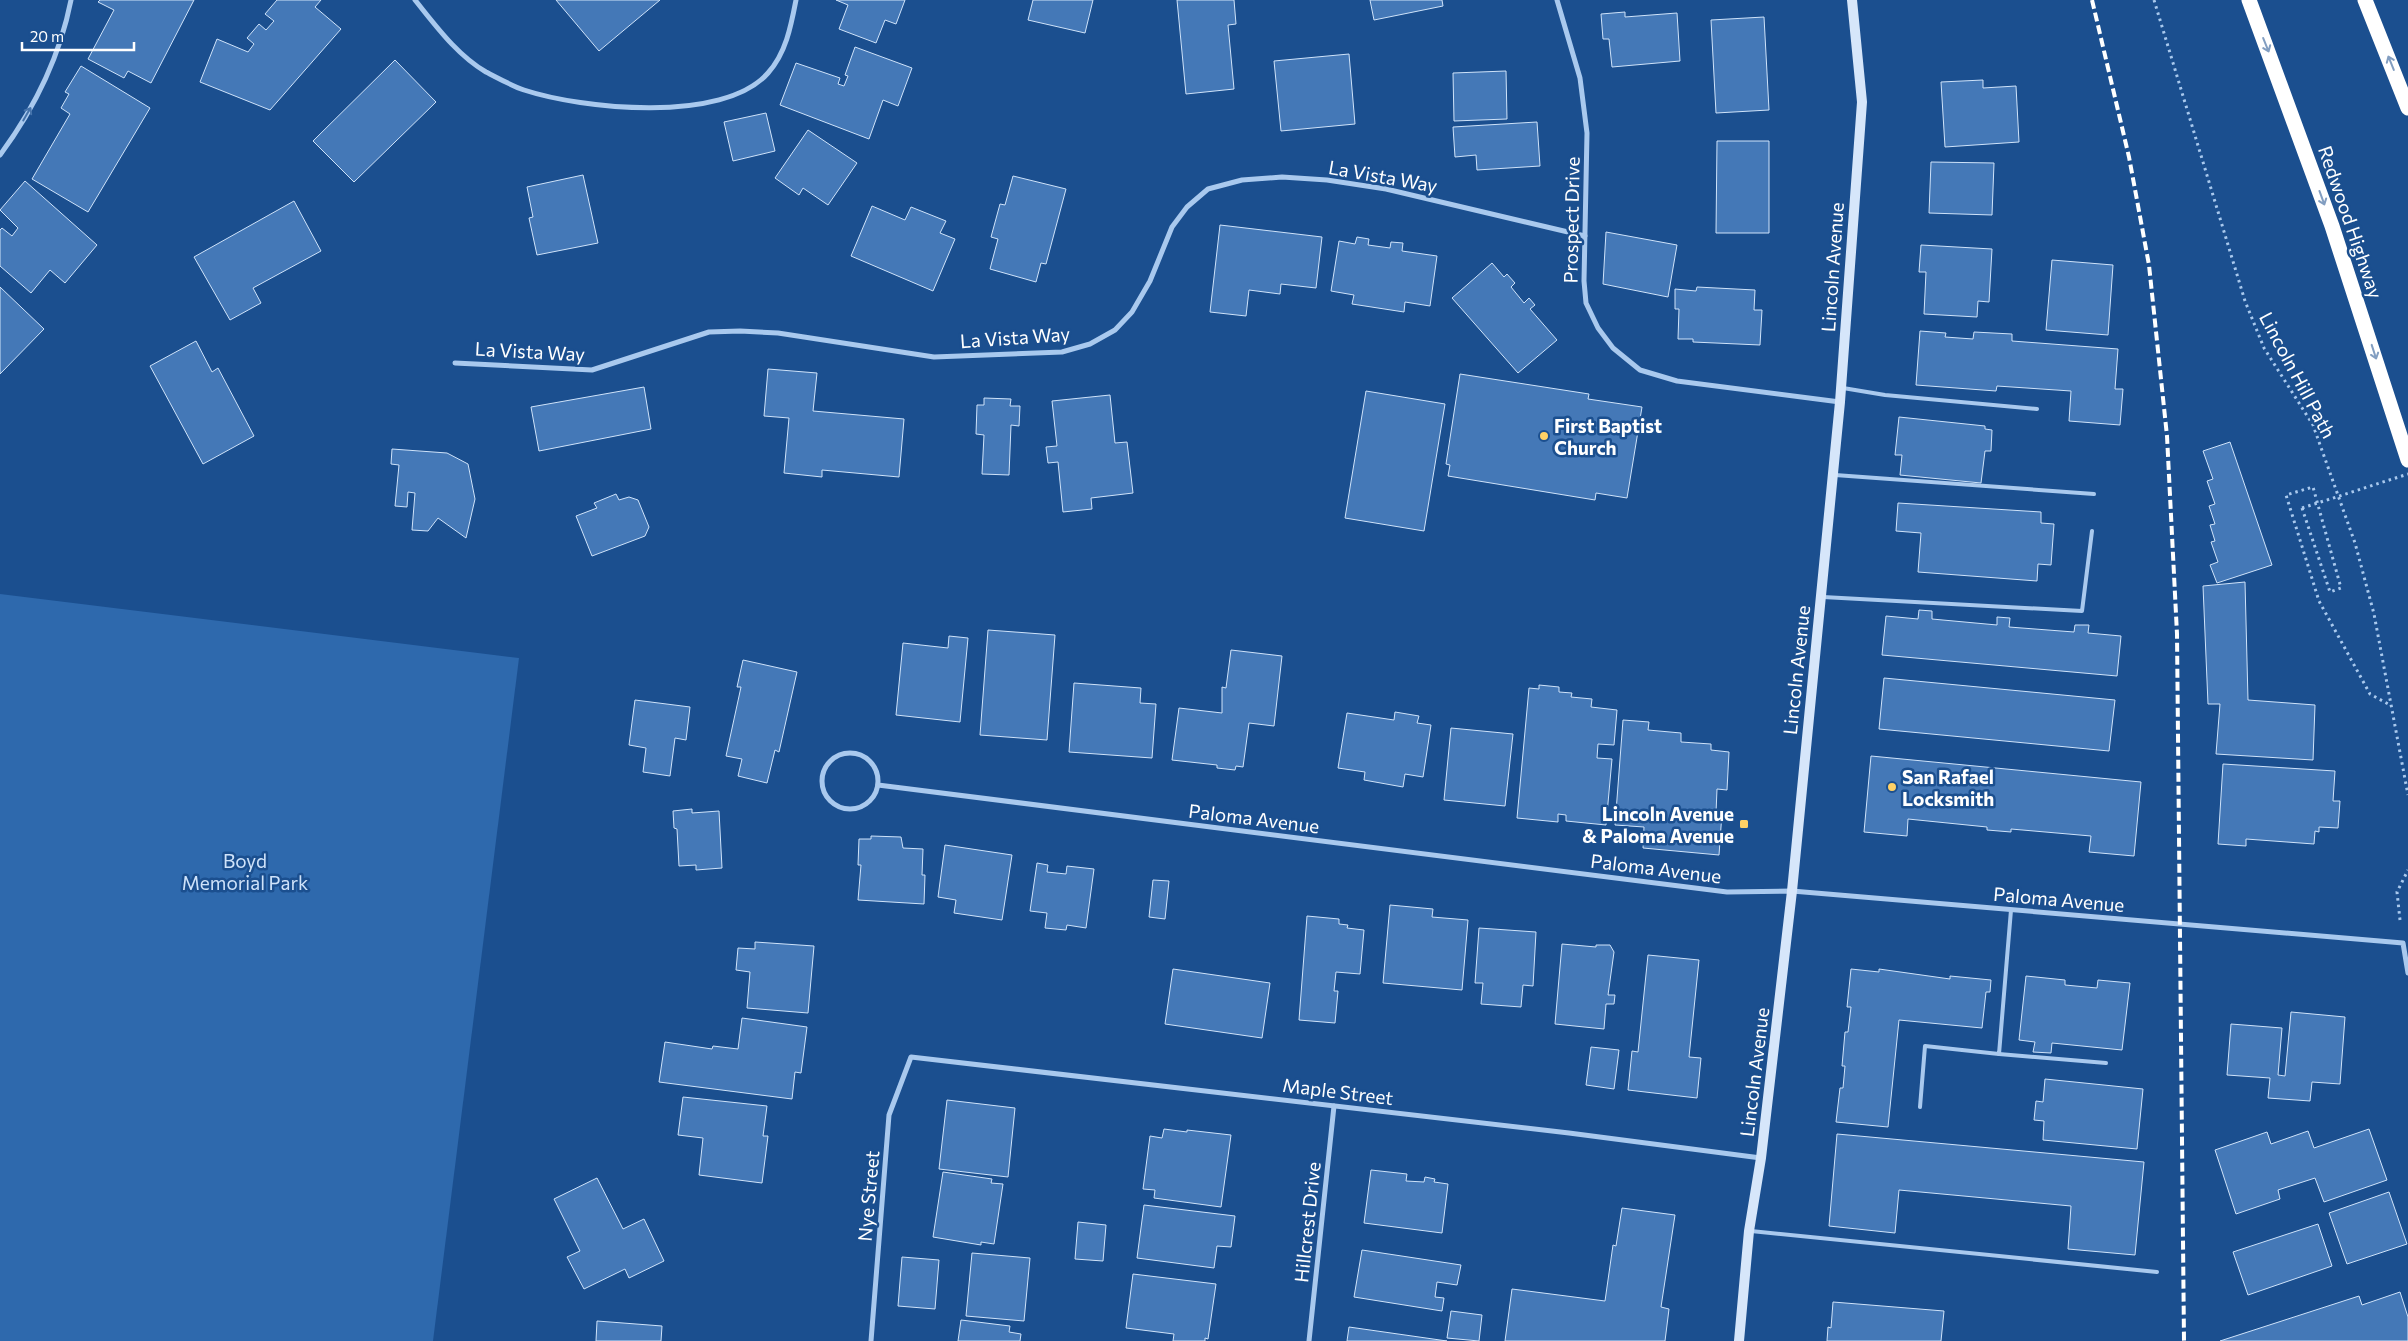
<svg xmlns="http://www.w3.org/2000/svg" width="2408" height="1341" font-family="Commissioner,sans-serif">
	<style>
		.green { fill: #2e69ad }
		.building { fill: #4478b7; stroke: #cfe3fa }
		.lines { fill: none; stroke-linecap: round; stroke-linejoin: round }
		.path { stroke: #a9c9ee; stroke-width: 3; stroke-dasharray: 2.5 4; stroke-linecap: butt }
		.service { stroke: #a9c9ee; stroke-width: 4 }
		.minor { stroke: #a9c9ee; stroke-width: 5 }
		.secondary { stroke: #d6e6fa; stroke-width: 10 }
		.motorway { stroke: #fff; stroke-width: 15 }
		.rail { stroke: #fff; stroke-width: 4; stroke-dasharray: 9 4; stroke-linecap: butt }
		.path-bridge { stroke: #a9c9ee; stroke-width: 3; stroke-dasharray: 2.5 4; stroke-linecap: butt }
		.oneway { stroke: #829ec1 }
		.oneway2 { stroke: #4674ac }
		.poi-dot { fill: #ffd166; stroke: #1b4f8f; stroke-width: 2 }
		.labels { text-anchor: middle; dominant-baseline: central; stroke-width: 5; stroke-linejoin: round; paint-order: stroke }
		.street-label { font-size: 19px; fill: #fff; stroke: #1b4f8f }
		.poi-label { font-size: 19px; font-weight: bold; fill: #fff; stroke: #1b4f8f; text-anchor: start }
		.park-label { font-size: 19px; fill: #cfe3fa; stroke: #1b4f8f }
	</style>
	<rect width="100%" height="100%" fill="#1b4f8f"/>
	<path class="green" d="M0 594 519 658 433 1341H0Z"/>
	<g class="building">
		<path d="M100 0H194L151 83 128 71 124 78 88 59 114 10 98 2Z"/>
		<path d="M277 0H321L315 7 341 29 270 110 200 82 217 39 248 52 254 44 247 38 259 24 266 30 274 21 265 14Z"/>
		<path d="M556 0H660L599 51Z"/>
		<path d="M836 0H905L896 24 885 20 876 43 839 29 848 5Z"/>
		<path d="M1033 0H1093L1085 33 1028 20Z"/>
		<path d="M1177 0H1234L1236 24 1228 25 1234 89 1186 94Z"/>
		<path d="M1370 0H1442L1443 6 1374 20Z"/>
		<path d="M1625 12V17L1677 13 1680 61 1612 67 1609 39H1603L1601 14Z"/>
		<path d="M1764 17 1769 110 1716 113 1711 20Z"/>
		<path d="M855 47 912 68 898 106 883 100 869 139 780 105 796 63 840 78 838 84 844 86 848 76 845 75Z"/>
		<path d="M1349 54 1355 124 1281 131 1274 61Z"/>
		<path d="M395 60 436 102 354 182 313 141Z"/>
		<path d="M81 66 150 108 88 212 32 179 70 114 61 108 69 94 65 92Z"/>
		<path d="M1506 71 1507 119 1454 121 1453 73Z"/>
		<path d="M1983 80V88L2016 86 2019 142 1945 147 1941 82Z"/>
		<path d="M766 113 775 151 733 161 724 122Z"/>
		<path d="M1537 122 1540 166 1477 170 1476 155 1455 157 1453 127Z"/>
		<path d="M808 130 857 163 828 205 803 188 799 195 775 178Z"/>
		<path d="M1717 141H1769V233H1716Z"/>
		<path d="M1931 162 1994 163 1992 215 1929 213Z"/>
		<path d="M583 175 598 243 537 255 529 218 533 217 527 187Z"/>
		<path d="M1013 176 1066 189 1046 264 1041 263 1036 282 990 269 998 239 991 237 1000 204 1005 205Z"/>
		<path d="M25 181 97 245 65 283 50 270 31 293 0 266V230L2 228 12 236 18 228 0 210Z"/>
		<path d="M294 201 321 251 253 288 261 303 230 320 194 257Z"/>
		<path d="M872 206 905 220 911 207 946 221 940 233 955 239 933 291 851 256Z"/>
		<path d="M1220 225 1322 237 1316 288 1281 284 1280 294 1249 290 1246 316 1210 312Z"/>
		<path d="M1606 232 1677 245 1668 297 1603 284Z"/>
		<path d="M1357 237 1369 239 1368 245 1390 248 1391 242 1403 243 1402 251 1437 256 1430 306 1405 302 1404 312 1352 304 1354 295 1331 291 1339 241 1355 244Z"/>
		<path d="M1921 245 1992 249 1989 302 1978 301 1977 317 1924 314 1926 272H1919Z"/>
		<path d="M2052 260 2113 265 2108 335 2046 330Z"/>
		<path d="M1492 263 1504 277 1507 274 1515 283 1511 287 1524 303 1529 298 1535 305 1530 309 1557 340 1518 373 1452 298Z"/>
		<path d="M0 287 44 329 0 374Z"/>
		<path d="M1697 287 1755 290 1754 310H1762L1760 345 1693 342V339H1678L1679 309H1675V289L1696 291Z"/>
		<path d="M1920 331 1946 333 1945 337 1973 339 1974 332 2012 334V341L2118 349 2115 389H2123L2120 425 2069 421 2071 391 1997 386 1996 391 1916 385Z"/>
		<path d="M196 341 212 372 218 368 254 436 203 464 150 366Z"/>
		<path d="M768 369 817 373 813 411 904 419 899 477 822 470V477L784 473 789 418 764 416Z"/>
		<path d="M1460 374 1589 394 1588 399 1642 407 1627 498 1596 493 1595 500 1448 476 1450 465 1446 464Z"/>
		<path d="M644 387 651 429 539 451 531 407Z"/>
		<path d="M1366 391 1445 404 1424 531 1345 518Z"/>
		<path d="M1110 395 1115 443 1127 442 1133 493 1091 498 1092 509 1063 512 1058 462 1048 463 1046 447 1057 446 1052 401Z"/>
		<path d="M984 398 1011 399 1010 406H1020L1019 426 1011 425 1009 475 982 474 984 435 976 434 977 405H984Z"/>
		<path d="M1899 417 1985 426V429L1992 430 1991 451H1985L1981 483 1900 475 1902 455H1895Z"/>
		<path d="M2230 442 2272 565 2217 583 2210 565 2218 562 2211 542 2215 541 2210 525 2215 524 2209 506 2215 504 2207 481 2213 479 2203 451Z"/>
		<path d="M392 449 447 453 468 464 475 499 466 538 438 518 428 531 412 530 415 493 408 492 407 507 395 506 399 465 391 464Z"/>
		<path d="M616 494 619 500 629 497 638 500 649 527 645 536 592 556 576 516 597 508 594 503Z"/>
		<path d="M1898 503 2041 512V523L2054 524 2051 565 2038 564 2037 581 1918 572 1921 533 1896 531Z"/>
		<path d="M2245 582 2248 700 2315 705 2313 760 2216 754 2220 704H2208L2203 586Z"/>
		<path d="M1919 610 1932 611V619L1997 625V617L2010 618 2009 627 2074 632 2075 625H2089L2088 633 2121 636 2117 676 1882 655 1886 616 1918 619Z"/>
		<path d="M988 630 1055 635 1047 740 980 735Z"/>
		<path d="M949 636 968 638 960 722 896 715 903 643 948 648Z"/>
		<path d="M1231 650 1282 656 1274 726 1249 723 1243 767 1236 766 1235 770 1217 768V765L1172 760 1179 708 1222 713V687L1226 688Z"/>
		<path d="M743 660 797 672 779 752 775 750 767 783 738 776 742 759 726 756 741 687H737Z"/>
		<path d="M1884 678 2115 700 2109 751 1879 729Z"/>
		<path d="M1074 683 1141 688 1140 703 1156 704 1152 758 1069 752Z"/>
		<path d="M1539 685 1559 687V692L1572 693 1571 697 1592 699 1591 707 1617 710 1614 745 1598 744 1597 758 1612 759 1606 825 1566 821V815L1558 814V822L1517 818 1529 688 1539 689Z"/>
		<path d="M635 700 690 707 686 740 675 738 670 776 643 772 646 748 629 745Z"/>
		<path d="M1395 712 1419 716 1417 723 1431 725 1423 777 1405 774 1403 787 1364 780 1365 772 1338 768 1347 713 1394 720Z"/>
		<path d="M1623 720 1649 722 1648 730 1681 733V742L1711 744V750L1729 752 1727 790 1717 789 1716 813H1722L1719 855 1643 848 1644 827 1615 825Z"/>
		<path d="M1451 728 1513 734 1505 806 1444 800Z"/>
		<path d="M1871 756 2141 782 2134 856 2089 852 2091 836 2011 829V832L1987 830V827L1908 819 1907 836 1864 832Z"/>
		<path d="M2223 764 2335 771 2333 801H2340L2338 828 2319 827V832L2315 831 2314 844 2246 839V846L2218 844Z"/>
		<path d="M692 809V813L719 811 722 868 696 870V865L679 866 677 829 674 828 673 811Z"/>
		<path d="M871 836 901 837 903 848 923 849 922 875H925L924 904 858 900 861 865H858L859 839H871Z"/>
		<path d="M945 845 1012 855 1002 920 954 913 956 900 938 897Z"/>
		<path d="M1037 863 1048 865 1047 872 1066 874 1067 866 1094 869 1086 928 1067 925 1066 930 1045 928 1047 913 1030 911Z"/>
		<path d="M1153 880 1169 881 1165 919 1149 917Z"/>
		<path d="M1390 905 1433 909 1432 917 1468 920 1462 990 1383 983Z"/>
		<path d="M1307 916 1339 919V924L1348 925 1347 928 1364 930 1360 974 1336 972 1334 991H1338L1335 1023 1299 1020Z"/>
		<path d="M1479 928 1536 932 1533 986 1523 985 1521 1007 1481 1004 1483 983H1475Z"/>
		<path d="M755 942 814 946 808 1013 747 1008 750 972 736 970 738 948 755 949Z"/>
		<path d="M1562 944 1596 947V945H1610L1614 952 1608 995H1615L1614 1004H1606L1604 1029 1555 1024Z"/>
		<path d="M1648 955 1699 960 1689 1057 1701 1058 1697 1098 1628 1090 1632 1051 1638 1052Z"/>
		<path d="M1173 969 1270 983 1262 1038 1165 1024Z"/>
		<path d="M1851 969 1879 972V969L1950 979V976L1991 980 1990 992H1986L1982 1028 1899 1020 1888 1127 1836 1122 1840 1088H1843L1845 1066H1842L1845 1032H1848L1851 1007H1847Z"/>
		<path d="M2026 976 2065 980V985L2097 988 2098 980 2130 983 2122 1050 2052 1043 2051 1053 2033 1052 2035 1042 2019 1040Z"/>
		<path d="M2291 1012 2345 1017 2340 1084 2312 1082 2310 1101 2268 1098 2270 1078 2227 1075 2231 1024 2282 1028 2278 1075 2285 1076Z"/>
		<path d="M742 1018 807 1027 801 1073 795 1072 792 1099 659 1082 665 1042 712 1049 713 1046 738 1049Z"/>
		<path d="M1591 1047 1619 1050 1614 1089 1586 1085Z"/>
		<path d="M2045 1079 2143 1089 2137 1149 2043 1140 2044 1121 2034 1120 2036 1101 2043 1102Z"/>
		<path d="M683 1097 767 1106 763 1136H768L762 1183 699 1175 703 1138 678 1135Z"/>
		<path d="M947 1100 1015 1108 1008 1177 939 1169Z"/>
		<path d="M1164 1129 1187 1132V1130L1231 1135 1221 1207 1154 1198 1155 1190 1143 1189 1150 1136 1162 1138Z"/>
		<path d="M2369 1129 2387 1180 2324 1202 2315 1178 2278 1190 2280 1199 2236 1214 2215 1150 2267 1132 2271 1144 2308 1131 2314 1148Z"/>
		<path d="M1837 1134 2144 1162 2135 1255 2068 1249 2071 1206 1899 1190 1895 1233 1829 1226Z"/>
		<path d="M1371 1170 1407 1174 1406 1181 1424 1182 1425 1177 1435 1179 1434 1182 1448 1184 1442 1233 1364 1223Z"/>
		<path d="M943 1172 992 1179 991 1183 1003 1184 994 1244 981 1242V1245L933 1237Z"/>
		<path d="M597 1178 623 1229 644 1219 664 1261 629 1278 625 1269 584 1289 567 1257 580 1251 554 1199Z"/>
		<path d="M2389 1192 2407 1244 2347 1264 2329 1213Z"/>
		<path d="M1144 1205 1235 1216 1231 1247 1217 1246 1214 1268 1137 1258Z"/>
		<path d="M1622 1208 1675 1215 1661 1307 1669 1309 1665 1341H1505L1512 1289 1605 1301 1613 1245 1616 1246Z"/>
		<path d="M1078 1222 1106 1225 1103 1261 1075 1259Z"/>
		<path d="M2318 1224 2332 1266 2248 1295 2233 1252Z"/>
		<path d="M1362 1250 1461 1265 1457 1285 1437 1282 1435 1297 1444 1298 1442 1311 1354 1297Z"/>
		<path d="M972 1253 1030 1258 1024 1321 966 1316Z"/>
		<path d="M902 1257 939 1260 935 1309 898 1306Z"/>
		<path d="M1133 1274 1216 1284 1208 1339 1205 1338V1341H1173L1174 1334 1126 1328Z"/>
		<path d="M2400 1292 2408 1317V1341H2220L2359 1296 2362 1305Z"/>
		<path d="M1833 1302 1944 1311 1941 1341H1827L1828 1327 1831 1328Z"/>
		<path d="M1451 1311 1482 1315 1479 1341 1447 1338Z"/>
		<path d="M961 1320 1010 1326 1009 1332 1021 1334 1020 1341H958Z"/>
		<path d="M597 1321 662 1326 661 1341H596Z"/>
		<path d="M1349 1327 1447 1341H1347Z"/>
	</g>
	<g class="lines">
		<g class="path">
			<path d="M2154 0 2245 301 2264 348 2313 425 2355 543 2374 614 2408 795"/>
			<path d="M2302 508 2330 592 2341 588 2313 487 2286 495 2319 601 2370 694 2390 705"/>
			<path d="M2400 920 2397 892 2408 870"/>
		</g>
		<g class="service">
			<path d="M1843 388 1885 395 2037 409"/>
			<path d="M1835 475 2094 494"/>
			<path d="M1823 597 2082 611 2092 531"/>
			<path d="M1999 1054 2106 1063"/>
			<path d="M1920 1107 1925 1046 1999 1054 2011 910"/>
			<path d="M1751 1231 2157 1272"/>
		</g>
		<g class="minor">
			<path d="M415 0C436 26 457 55 486 72 498 78 512 86 524 90 582 109 723 124 768 73 786 53 791 26 796 0"/>
			<path d="M1557 0 1580 78 1587 133 1584 281 1586 303 1598 328 1613 348 1640 370 1677 381 1840 402"/>
			<path d="M0 155C34 109 60 56 71 0"/>
			<path d="M455 363 592 370 709 332 740 331 778 333 934 357 1062 352 1090 344 1115 330 1132 312 1150 281 1172 227 1187 207 1208 189 1242 180 1282 177 1327 180 1386 189 1585 236"/>
			<circle cx="850" cy="781" r="28"/>
			<path d="M878 785 1727 892 1792 891 2403 943 2408 973"/>
			<path d="M871 1341 889 1115 911 1057 1569 1133 1761 1158"/>
			<path d="M1309 1341 1334 1106"/>
		</g>
		<path class="secondary" d="M1739 1341 1749 1231 1761 1158 1792 891 1840 402 1862 102 1852 0"/>
		<g class="motorway">
			<path d="M2249 0 2332 226 2408 460"/>
			<path d="M2365 0 2408 108"/>
		</g>
		<path class="rail" d="M2092 0 2129 157 2149 265 2167 436 2177 634 2184 1341"/>
		<path class="path-bridge" d="M2302 508 2408 474"/>
	</g>
	<defs><path id="oneway-shaft" d="M-6 0H5M1.5-3L5.5 0L1.5 3" fill="none" stroke-width="1.6" stroke-linecap="round" stroke-linejoin="round" transform="scale(1.25)"/></defs>
	<g class="oneway">
		<use href="#oneway-shaft" transform="translate(2266 45) rotate(68)"/>
		<use href="#oneway-shaft" transform="translate(2391 63) rotate(-112)"/>
		<use href="#oneway-shaft" transform="translate(2322 198) rotate(70)"/>
		<use href="#oneway-shaft" transform="translate(2374 352) rotate(72)"/>
	</g>
	<use class="oneway2" href="#oneway-shaft" transform="translate(27 114) rotate(-60)"/>
	<g class="poi-dot">
		<circle cx="1544" cy="436" r="5"/>
		<circle cx="1892" cy="787" r="5"/>
		<rect x="1739" y="819" width="10" height="10" rx="2.5"/>
	</g>
	<g class="labels">
		<g class="street-label">
			<text transform="translate(1383 176) rotate(10)">La Vista Way</text>
			<text transform="translate(1571 220) rotate(-89)">Prospect Drive</text>
			<text transform="translate(2351 222) rotate(71)">Redwood Highway</text>
			<text transform="translate(1832 267) rotate(-86)">Lincoln Avenue</text>
			<text transform="translate(1015 337) rotate(-4)">La Vista Way</text>
			<text transform="translate(530 351) rotate(3)">La Vista Way</text>
			<text transform="translate(2298 375) rotate(62)">Lincoln Hill Path</text>
			<text transform="translate(1796 670) rotate(-84)">Lincoln Avenue</text>
			<text transform="translate(1254 818) rotate(7)">Paloma Avenue</text>
			<text transform="translate(1656 868) rotate(7)">Paloma Avenue</text>
			<text transform="translate(2059 899) rotate(5)">Paloma Avenue</text>
			<text transform="translate(1754 1072) rotate(-83)">Lincoln Avenue</text>
			<text transform="translate(1338 1091) rotate(7)">Maple Street</text>
			<text transform="translate(868 1196) rotate(-85)">Nye Street</text>
			<text transform="translate(1307 1222) rotate(-84)">Hillcrest Drive</text>
		</g>
		<g class="poi-label">
			<text x="1554" y="425">First Baptist<tspan x="1554" dy="22">Church</tspan></text>
			<text x="1902" y="776">San Rafael<tspan x="1902" dy="22">Locksmith</tspan></text>
			<text x="1734" y="813" text-anchor="end">Lincoln Avenue<tspan x="1734" dy="22">&amp; Paloma Avenue</tspan></text>
		</g>
		<g class="park-label">
			<text x="245" y="860">Boyd<tspan x="245" dy="22">Memorial Park</tspan></text>
		</g>
	</g>
	<path d="M22 42v8h112v-8" fill="none" stroke="#ffffff" stroke-width="2.5"/>
	<text x="30" y="42" font-size="15" fill="#ffffff" stroke="#1b4f8f" stroke-width="4" paint-order="stroke">20 m</text>
</svg>
